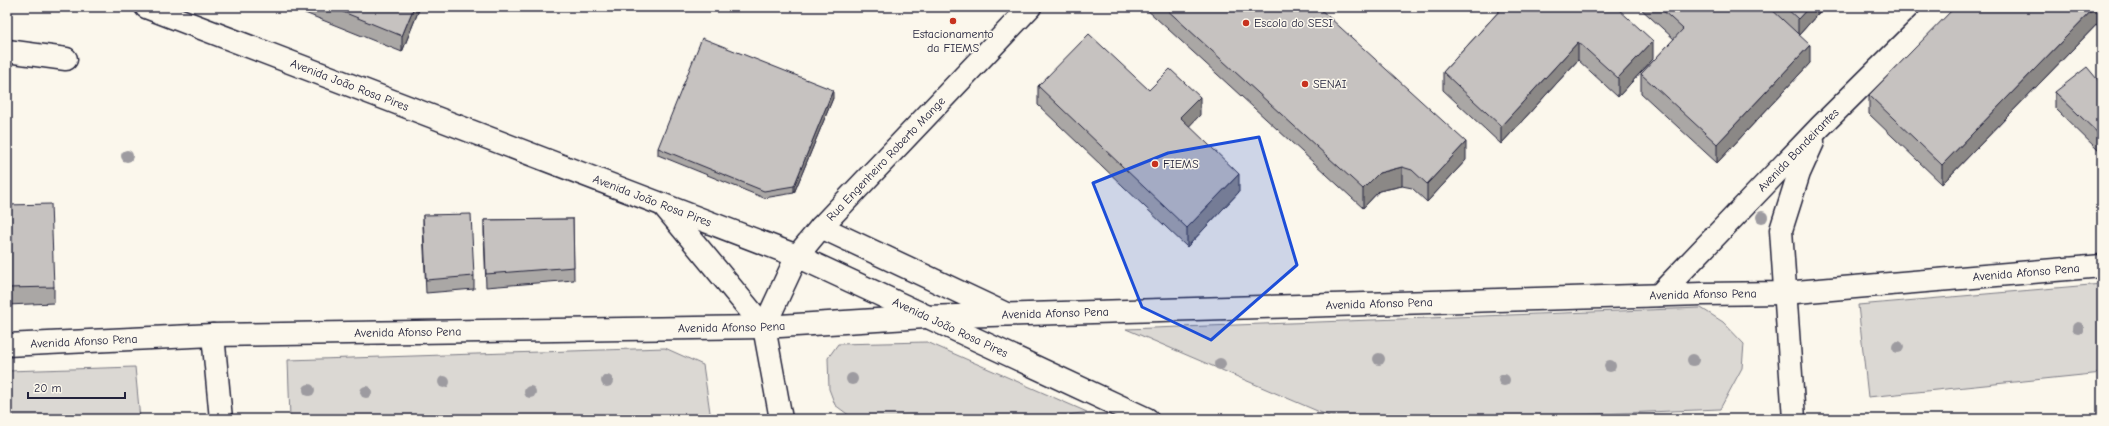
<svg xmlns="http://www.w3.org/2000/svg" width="2109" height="426" font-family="'Comic Neue',sans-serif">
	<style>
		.green { fill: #dbd8d3; stroke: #7e7d87 }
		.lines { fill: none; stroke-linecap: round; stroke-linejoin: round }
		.minor-casing { stroke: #22223b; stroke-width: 25 }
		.major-casing { stroke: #22223b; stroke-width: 25 }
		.minor { stroke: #fbf7ec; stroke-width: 22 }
		.major { stroke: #fbf7ec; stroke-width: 22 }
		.tree { fill: #9d9ba0 }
		.wall { fill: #aaa7a5; stroke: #22223b }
		.shaded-wall { fill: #8b8886; stroke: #22223b }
		.building { fill: #c6c2c0; stroke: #22223b }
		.marked { fill: #1d4ed8; fill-opacity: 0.2; stroke: #1d4ed8; stroke-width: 3; stroke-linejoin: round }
		.poi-dot { fill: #c8321e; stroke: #fbf7ec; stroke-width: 1.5 }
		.labels { text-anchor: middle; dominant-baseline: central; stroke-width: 3; stroke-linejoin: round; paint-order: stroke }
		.poi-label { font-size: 12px; fill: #22223b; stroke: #fbf7ec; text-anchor: start }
		.street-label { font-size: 12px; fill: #22223b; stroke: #fbf7ec }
	</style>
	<rect width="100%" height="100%" fill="#fbf7ec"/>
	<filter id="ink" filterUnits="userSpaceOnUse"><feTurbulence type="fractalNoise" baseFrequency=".025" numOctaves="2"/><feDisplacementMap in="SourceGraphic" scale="8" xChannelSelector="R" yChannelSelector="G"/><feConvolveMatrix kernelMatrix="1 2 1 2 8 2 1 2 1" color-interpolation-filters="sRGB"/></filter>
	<g filter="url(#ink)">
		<g class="green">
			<path d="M2102 284V373L1868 397 1858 305Z"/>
			<path d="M1701 308 1723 322 1744 344 1742 368 1720 409 1481 419H1336L1126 329Z"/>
			<path d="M927 342 1087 412 1044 419H854L835 405 829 389 828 358 838 344Z"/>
			<path d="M665 348 703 365 711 419H290L288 360Z"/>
			<path d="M135 367 140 419H7V371Z"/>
		</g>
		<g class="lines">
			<defs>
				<g id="minor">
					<path id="s1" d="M146 7 797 256 1147 419"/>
					<path d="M7 51 66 59"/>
					<path d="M664 206 764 327 781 419"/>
					<path d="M821 227 1006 314"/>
					<path id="s2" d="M764 327 797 256 821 227 1030 7"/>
					<path d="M213 335 221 419"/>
				</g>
				<g id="major">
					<path id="s3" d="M1659 295 1820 127 1941 7"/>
					<path id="s4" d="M7 345 213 335 764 327 925 317 1702 294 1784 293 2102 266"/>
					<path d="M1794 419 1781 230 1799 173 1813 142"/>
				</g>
			</defs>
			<use href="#minor" class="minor-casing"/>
			<use href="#major" class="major-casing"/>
			<use href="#minor" class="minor"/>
			<use href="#major" class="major"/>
		</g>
		<g class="tree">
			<circle cx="127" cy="156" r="6"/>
			<circle cx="1762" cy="217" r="6"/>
			<circle cx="2078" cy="328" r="6"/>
			<circle cx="1898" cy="347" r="6"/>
			<circle cx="1379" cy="359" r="6"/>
			<circle cx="1693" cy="360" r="6"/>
			<circle cx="1220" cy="364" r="6"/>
			<circle cx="1610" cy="366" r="6"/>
			<circle cx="852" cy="379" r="6"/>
			<circle cx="1504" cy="380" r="6"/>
			<circle cx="607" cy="381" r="6"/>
			<circle cx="444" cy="382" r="6"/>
			<circle cx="309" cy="390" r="6"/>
			<circle cx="366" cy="392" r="6"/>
			<circle cx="530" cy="392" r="6"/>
		</g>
		<g class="wall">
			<path d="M290 7H420L402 52Z"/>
			<path d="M1144 7H1318L1466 160 1427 202 1412 188 1402 186 1379 191 1363 208Z"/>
			<path d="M1503 7 1653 59 1618 97 1578 60 1501 144 1443 90V72Z"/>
			<path d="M1639 7H1824L1799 35 1810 63 1717 163 1641 93V74L1674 39Z"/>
			<path d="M2102 7V19L1942 184 1869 114V95Z"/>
			<path d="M2102 85V154L2055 108V92Z"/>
			<path d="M1038 86 1149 90 1200 115 1189 126 1239 192 1187 247 1038 105Z"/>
			<path d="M833 98 794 193 764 198 658 155V148Z"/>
			<path d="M7 205 54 287V303L7 305Z"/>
			<path d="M423 215 474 276V289L426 293 423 227Z"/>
			<path d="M573 219 574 280 486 287 484 233V220Z"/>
		</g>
		<g class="shaded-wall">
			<path d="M414 7H420L402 52V36Z"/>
			<path d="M1809 7H1824L1798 36V19Z"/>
			<path d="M2095 7H2102V19L1942 184V165Z"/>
			<path d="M1653 41V59L1618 97V78Z"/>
			<path d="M1578 42V60L1501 144V126Z"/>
			<path d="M1810 45V63L1717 163V144Z"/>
			<path d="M833 90V98L794 193V186Z"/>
			<path d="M1200 97V115L1180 136V117Z"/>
			<path d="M1466 142V160L1427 202V184Z"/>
			<path d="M1402 167V186L1379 191 1363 208V189L1379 173Z"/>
			<path d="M1239 174V192L1187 247V228Z"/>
		</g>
		<g class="building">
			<path d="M331 7H414L402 36Z"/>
			<path d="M1164 7H1318L1466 142 1427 184 1412 170 1402 167 1379 173 1363 189Z"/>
			<path d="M1503 7H1616L1653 41 1618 78 1578 42 1501 126 1443 72Z"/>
			<path d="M1659 7H1769L1810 45 1717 144 1641 74 1683 29Z"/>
			<path d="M1785 7H1809L1798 19Z"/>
			<path d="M1955 7H2095L1942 165 1869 95Z"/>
			<path d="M1089 34 1149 90 1170 69 1200 97 1180 117 1239 174 1187 228 1038 86Z"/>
			<path d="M702 38 833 90 794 186 764 191 658 148Z"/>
			<path d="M2087 67 2102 85V137L2055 92Z"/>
			<path d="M51 204 54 287 7 288V205Z"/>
			<path d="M471 214 474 276 426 280 423 215Z"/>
			<path d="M573 219 574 267 486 274 484 220Z"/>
		</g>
	</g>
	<path class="marked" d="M1259 137 1297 265 1211 340 1142 307 1093 183 1168 153Z"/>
	<g class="poi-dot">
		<circle cx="953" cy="21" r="4"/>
		<circle cx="1246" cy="23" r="4"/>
		<circle cx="1305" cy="84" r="4"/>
		<circle cx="1155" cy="164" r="4"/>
	</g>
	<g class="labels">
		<g class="poi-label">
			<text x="1254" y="23">Escola do SESI</text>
			<text x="953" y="34" text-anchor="middle">Estacionamento<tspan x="953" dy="14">da FIEMS</tspan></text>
			<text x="1313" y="84">SENAI</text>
			<text x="1163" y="164">FIEMS</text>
		</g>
		<g class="street-label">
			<text stroke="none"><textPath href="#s1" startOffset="218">Avenida João Rosa Pires</textPath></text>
			<text stroke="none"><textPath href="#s3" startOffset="201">Avenida Bandeirantes</textPath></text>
			<text stroke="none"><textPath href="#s2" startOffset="210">Rua Engenheiro Roberto Mange</textPath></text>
			<text stroke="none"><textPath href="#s1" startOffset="542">Avenida João Rosa Pires</textPath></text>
			<text stroke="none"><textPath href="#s4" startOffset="2021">Avenida Afonso Pena</textPath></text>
			<text stroke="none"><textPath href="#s4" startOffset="1697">Avenida Afonso Pena</textPath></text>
			<text stroke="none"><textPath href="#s4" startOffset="1373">Avenida Afonso Pena</textPath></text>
			<text stroke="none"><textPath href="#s4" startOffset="1049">Avenida Afonso Pena</textPath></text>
			<text stroke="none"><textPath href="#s4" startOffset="725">Avenida Afonso Pena</textPath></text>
			<text stroke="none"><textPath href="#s1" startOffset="866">Avenida João Rosa Pires</textPath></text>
			<text stroke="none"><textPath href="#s4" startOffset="401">Avenida Afonso Pena</textPath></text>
			<text stroke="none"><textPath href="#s4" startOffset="77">Avenida Afonso Pena</textPath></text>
		</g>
	</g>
	<rect width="2109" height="426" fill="none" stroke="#fbf7ec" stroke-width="24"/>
	<rect x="12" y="12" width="2085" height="402" fill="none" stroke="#22223b" stroke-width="1.5" filter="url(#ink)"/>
	<path d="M28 392v6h97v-6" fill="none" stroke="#22223b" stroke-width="2"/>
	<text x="34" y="392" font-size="12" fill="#22223b" stroke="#fbf7ec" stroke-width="3" paint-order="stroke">20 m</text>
</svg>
